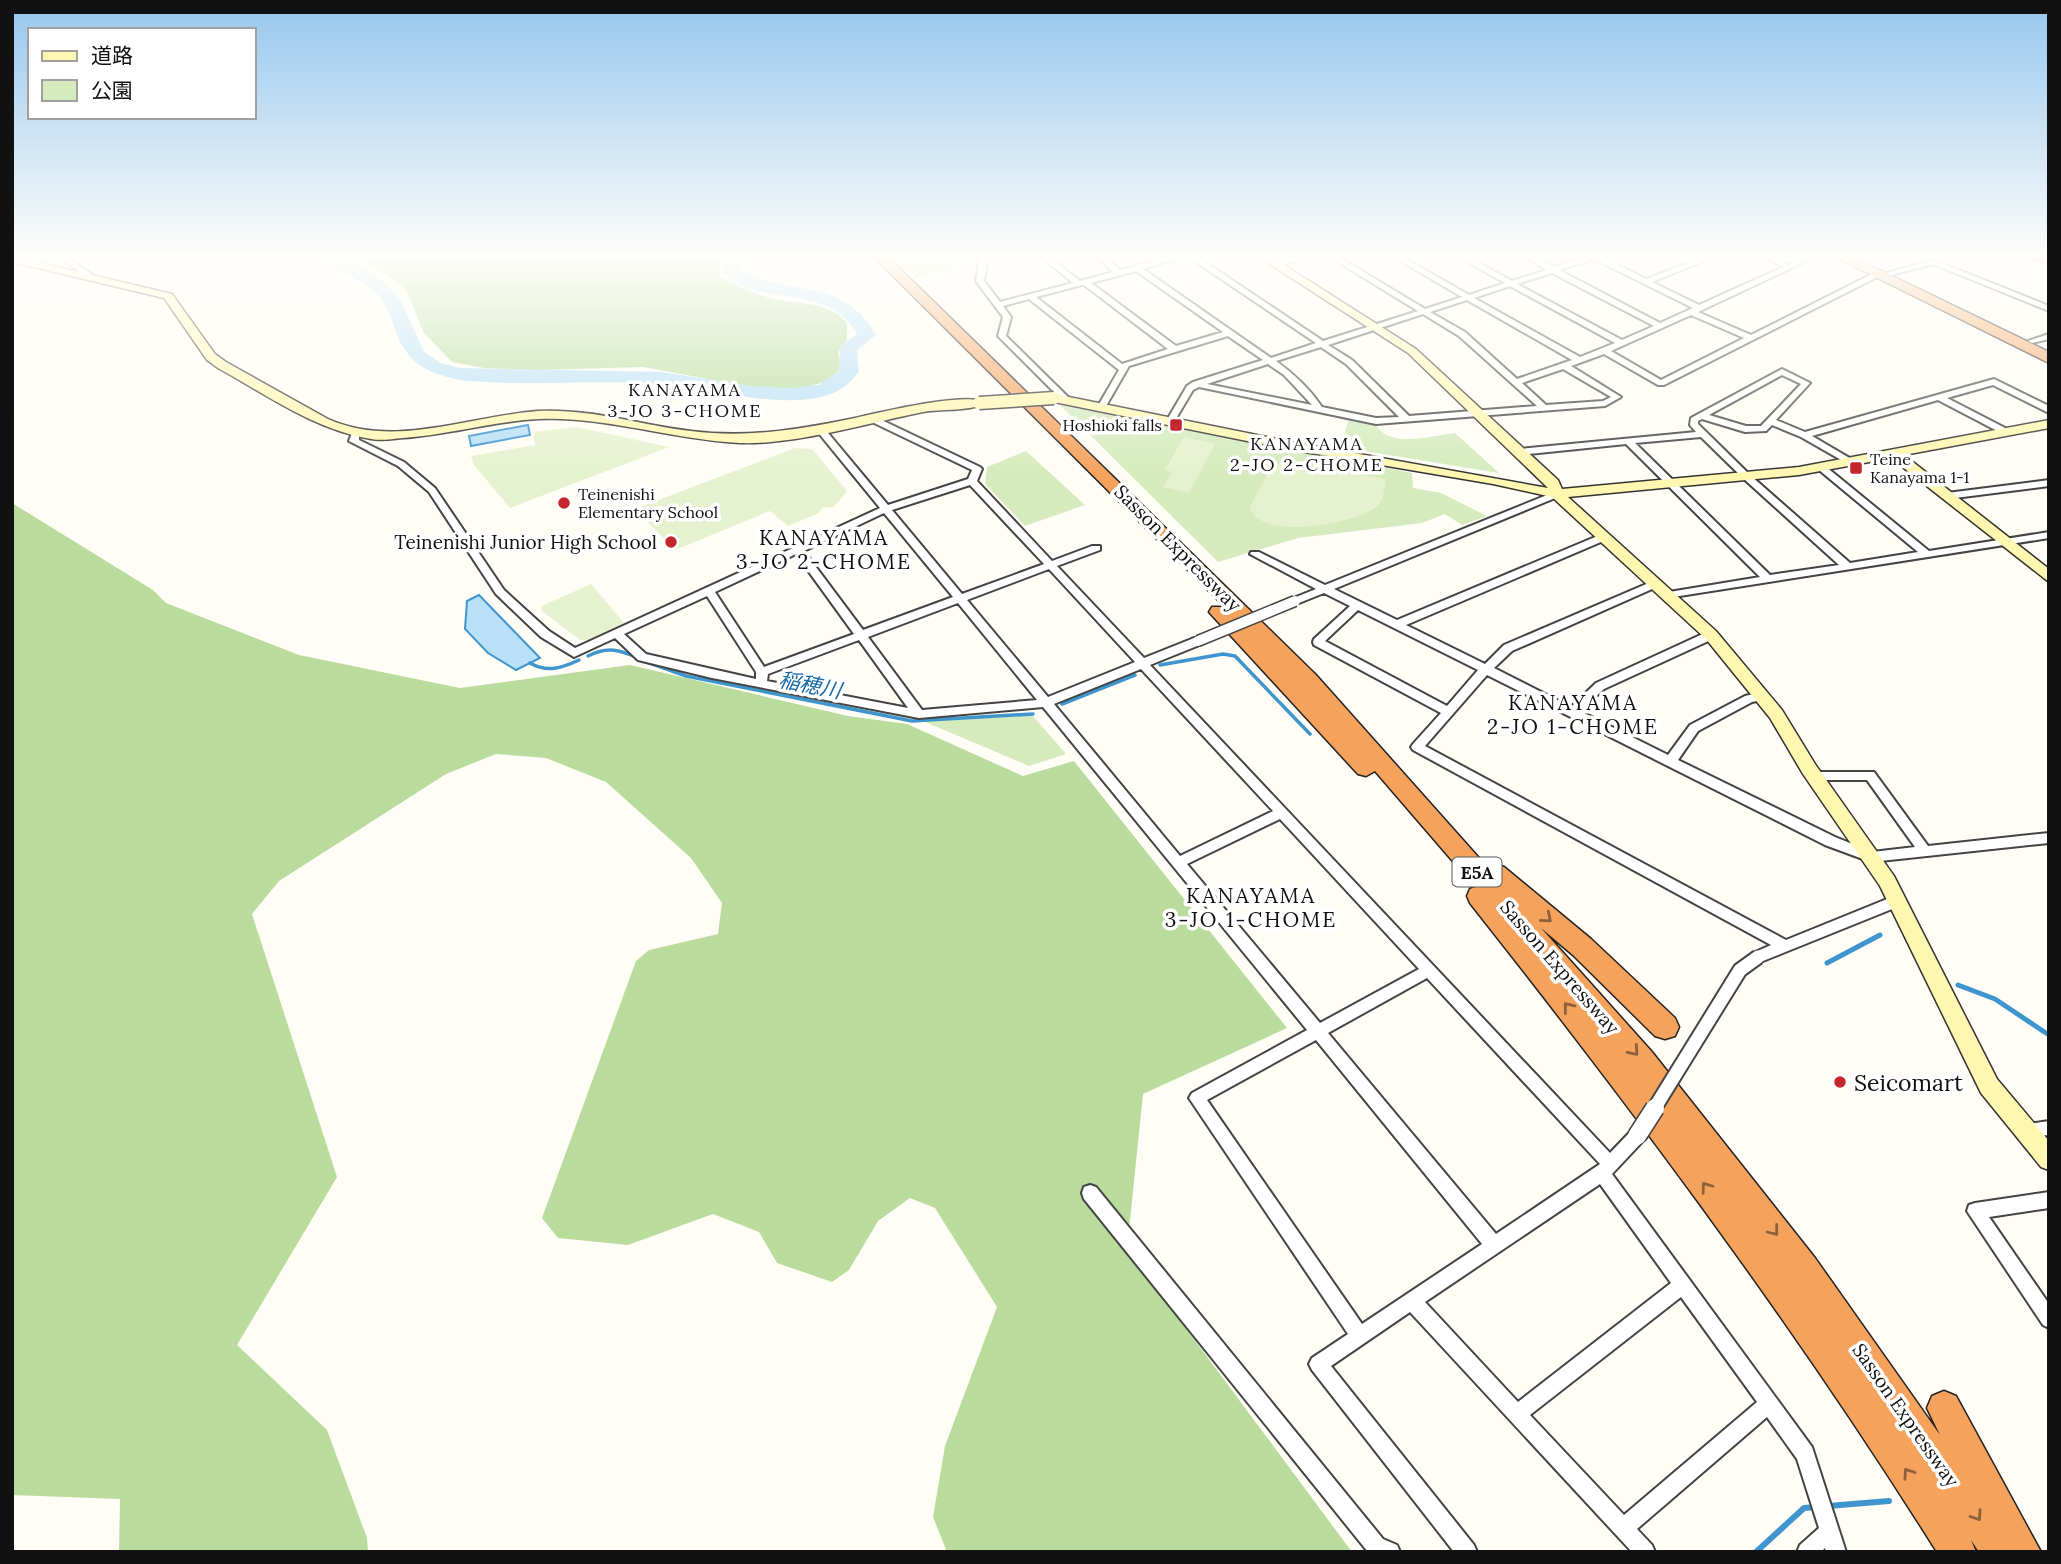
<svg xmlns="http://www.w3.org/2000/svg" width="2061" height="1564" font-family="Lora,'Noto Sans JP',serif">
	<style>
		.green { fill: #d5ebbd }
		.forest { fill: #b9dc9c }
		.pitch { fill: #e6f2cf }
		.water { fill: #b9e0f7; stroke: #3f96cf; stroke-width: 2 }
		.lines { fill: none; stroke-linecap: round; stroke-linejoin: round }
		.stream-far2 { stroke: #3f96cf; stroke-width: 3.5 }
		.stream-far1 { stroke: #3f96cf; stroke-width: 5 }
		.stream { stroke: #3f96cf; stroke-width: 6 }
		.river { fill: #b9e0f7; fill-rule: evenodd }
		.street-casing { stroke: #444; stroke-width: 4 }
		.secondary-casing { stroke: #333; stroke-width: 3 }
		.highway-casing { stroke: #222; stroke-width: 3 }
		.street { fill: #fff; fill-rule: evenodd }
		.secondary { fill: #fff6b0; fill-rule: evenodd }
		.highway { fill: #f5a25d; fill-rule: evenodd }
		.rail-casing { stroke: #c4262e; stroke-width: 4.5 }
		.rail { stroke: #fff; stroke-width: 2.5; stroke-dasharray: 9; stroke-linecap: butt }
		.street-bridge-far2-casing { stroke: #444; stroke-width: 13; stroke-linecap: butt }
		.street-bridge-far1-casing { stroke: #444; stroke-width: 17; stroke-linecap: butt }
		.street-bridge-casing { stroke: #444; stroke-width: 21; stroke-linecap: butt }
		.secondary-bridge-casing { stroke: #333; stroke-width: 15; stroke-linecap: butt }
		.street-bridge-far2 { stroke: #fff; stroke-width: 10 }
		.street-bridge-far1 { stroke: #fff; stroke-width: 13 }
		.street-bridge { stroke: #fff; stroke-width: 18 }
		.secondary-bridge { stroke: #fff6b0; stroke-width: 12 }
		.oneway { stroke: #8e613b }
		.poi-dot { fill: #c4262e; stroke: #fff; stroke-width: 2.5 }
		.labels { text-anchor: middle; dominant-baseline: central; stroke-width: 7; stroke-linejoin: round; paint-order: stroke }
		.far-poi-label { font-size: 16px; fill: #111; stroke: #fff; text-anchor: start }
		.far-neighbourhood-label { font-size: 18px; letter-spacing: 2px; fill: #111; stroke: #fff }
		.shield { fill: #fff; stroke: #585858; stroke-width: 2 }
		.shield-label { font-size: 18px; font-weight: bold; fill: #111 }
		.poi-label { font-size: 19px; fill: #111; stroke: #fff; text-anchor: end }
		.street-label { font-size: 19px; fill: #111; stroke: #fff }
		.neighbourhood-label { font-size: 21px; letter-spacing: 2px; fill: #111; stroke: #fff }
		.water-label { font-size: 21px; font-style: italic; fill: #1768a6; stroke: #fff }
		.near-poi-label { font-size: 23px; fill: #111; stroke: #fff; text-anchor: start }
	</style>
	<rect width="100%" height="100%" fill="#fffdf5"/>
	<g class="green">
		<path d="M970 256 956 267 916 278 894 256Z"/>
		<path d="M1060 405 1412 473 1413 488 1441 493 1487 516 1462 525 1445 514 1422 523 1298 538 1218 562Z"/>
		<path d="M1349 420 1375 424C1389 449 1431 436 1455 433L1499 473 1340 447Z"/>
		<path d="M1026 451 1085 505 1025 526 985 484 987 467Z"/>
		<path d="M1032 715 1066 754 1029 766 918 719Z"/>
	</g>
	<g class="forest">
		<path d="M720 256V277C735 283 750 292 766 297 793 306 827 298 847 323V340L838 352 841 366 832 380 799 389 768 390 643 367 538 370 484 368 452 362 424 333 406 290 381 271 351 256Z"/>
		<path d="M12 503 153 590 166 603 299 655 460 688 630 665 848 716 907 724 1023 776 1074 761 1287 1028 1143 1094 1127 1249 1352 1552H947L933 1517 945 1446 997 1307 935 1208 910 1198 878 1221 849 1270 832 1282 777 1263 759 1232 713 1214 628 1245 558 1238 542 1218 636 961 649 950 718 934 722 903 691 858 606 782 546 758 496 754 446 774 279 881 252 914 337 1177 237 1345 327 1430 367 1538 368 1552H119L120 1499 12 1495Z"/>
	</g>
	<g class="pitch">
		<path d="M577 427 669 447 510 508 474 465 471 456 535 445 533 432Z"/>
		<path d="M1184 437 1215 444 1189 493 1163 487 1172 472 1165 470Z"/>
		<path d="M795 448 812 449 847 491 833 508 823 507 819 513 788 526 770 511 675 550 635 509Z"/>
		<path d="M1284 462 1386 479C1384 487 1384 500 1378 505 1360 524 1258 542 1250 507L1272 465Z"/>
		<path d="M591 584 624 623 587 640H580L541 610 542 606Z"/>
	</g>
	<g class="water">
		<path d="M528 425 530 435 471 446 469 436Z"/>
		<path d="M479 595 540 658 516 670 488 653 465 629 467 601Z"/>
	</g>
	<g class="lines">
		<g class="stream-far2">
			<path d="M588 656C608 646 619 650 639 658"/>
			<path d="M647 662 686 676 912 721 1033 714"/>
			<path d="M530 663C547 673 562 668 579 660"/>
			<path d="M1160 665 1223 654 1235 656 1310 734"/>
			<path d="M1062 704 1135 675"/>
		</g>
		<g class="stream-far1">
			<path d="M1827 963 1880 935"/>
			<path d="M1958 985 1995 999 2049 1035"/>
		</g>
		<g class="stream">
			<path d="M1828 1506 1889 1501"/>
			<path d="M1756 1552 1804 1508 1816 1507"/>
		</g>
		<path class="river" d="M324 256H346L384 282 401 301 424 352 441 363 460 368 661 372 752 386 789 388 819 385 839 371 840 347 857 334C828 280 756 310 724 272L725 256H741L742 270C792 298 843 276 876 335L857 350 859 371C847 389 831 396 810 399 758 405 708 387 657 384 591 379 525 387 460 380 427 373 406 363 395 329 391 317 387 305 378 295 362 279 339 272 324 256Z"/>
		<defs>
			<g id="street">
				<path d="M59 256H67L95 277 88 279Z"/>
				<path d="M980 256H988L984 281 1000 302 1073 283 1040 256H1048L1080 281 1113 272 1096 256H1104L1120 270 1172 256H1185L1143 269 1271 358 1316 343 1187 256H1196L1323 341 1418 311 1328 256H1337L1425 309 1462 297 1392 256H1401L1469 295 1505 283 1457 256H1466L1512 281 1547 270 1523 256H1533L1554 267 1588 256H1600L1646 279 1706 256H1717L1652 282 1699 305 1783 267 1762 256H1772L1789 265 1807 256H1817L1698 312 1751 335 1874 273 1881 275 1664 385H1658L1604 354 1571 366 1621 397 1605 406 1376 424 1199 387 1193 390 1175 420 1171 423 1167 420 1187 386 1193 382 1263 360 1228 336 1129 366 1106 406 1102 409 1098 406 1119 370 1029 299 1003 306 1011 317 1006 336 1069 398 1062 400 998 336 1003 317 976 281ZM1594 259 1693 308 1660 323 1559 270ZM1136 271 1223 332 1176 346 1091 283ZM1552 273 1654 326 1622 340 1517 284ZM1082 285H1084L1168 349 1122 364 1036 297ZM1510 286 1615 343 1580 357 1474 298ZM1467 300 1572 360 1517 379 1465 332 1430 312ZM1423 314 1459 336 1537 406 1409 416 1352 360 1328 345ZM1691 315 1744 338 1661 380 1611 351ZM1321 347 1346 364 1399 417 1376 418 1322 407C1310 389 1294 374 1276 361ZM1268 364 1284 375 1312 405 1207 384ZM1563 369 1611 397 1603 401 1546 405 1522 383Z"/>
				<path d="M1298 256H1311L1276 267 1272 265Z"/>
				<path d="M1934 260 2049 306V311L1933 264 1887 276 1883 274Z"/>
				<path d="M2049 334V339L2032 343 2028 341Z"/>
				<path d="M1782 369 1810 383 1776 420 1805 432 1994 379 2049 406V413L1993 385 1947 398 2009 430V434H2003L1938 400 1812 436 1853 460V464L1850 465 1801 437 1772 425 1766 431 1745 432 1702 419 1698 421V424L1750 475 1850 563 1918 552 1819 470V466H1825L1929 551 2049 532V538L1667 598 1663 597 1662 595 1663 593 1760 577 1626 444 1520 455 1515 452 1520 449 1696 432 1690 425 1691 418ZM1782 375 1801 384 1761 426H1746L1709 415ZM1701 437 1744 479 1839 565 1770 575 1635 443Z"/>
				<path d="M873 416 980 467 982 469 977 481 1052 561 1092 546H1100V550L1057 566 1144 658 1194 638H1202L1203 641 1202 644 1150 665 1610 1153 1631 1131 1637 1129 1643 1131 1645 1136 1643 1141 1612 1174 1812 1447 1846 1552H1826L1825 1548 1821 1552H1797L1800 1545 1819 1528 1797 1459 1767 1417 1637 1529 1652 1545 1655 1552H1632L1410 1312 1331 1366 1474 1545 1477 1552H1454L1312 1370 1309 1364 1312 1358 1348 1334 1189 1098 1192 1093 1307 1030 1043 707 919 718 712 678 642 661 638 660 615 638 574 657 541 637 496 594 429 492 398 466 349 441 353 430H359V440L404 462 435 488 504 590 549 631 575 648 880 508 817 431V427H823L888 505 968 479 972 470 870 421 869 419ZM970 485 1044 564 962 594 892 510ZM884 513 953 597 863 630 804 551ZM796 554 854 634 764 667 715 592ZM1049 569 1135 662 1048 697 967 600ZM707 596 756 672V679L646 654 624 634ZM958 603 1037 700 922 710 868 637ZM859 640 908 708 767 681 768 674ZM1141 669 1273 811 1180 856 1054 704ZM1280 819 1419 969 1320 1023 1187 864ZM1427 978 1600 1164 1496 1234 1328 1033ZM1316 1040 1482 1244 1362 1324 1207 1100ZM1600 1184 1671 1283 1518 1402 1425 1302ZM1681 1297 1757 1402 1624 1515 1530 1415Z"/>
				<path d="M2049 480V486L1947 499 1942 496 1947 493Z"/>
				<path d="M1557 491 1560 492V496L1334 589 1397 620 1600 535H1608V539L1406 625 1485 664 1504 645 1651 582H1659V586L1512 651 1494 668 1571 707 1596 683 1707 632H1715L1716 635 1715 638 1604 689 1580 711 1668 755 1690 725 1745 696 1762 692 1768 696 1766 699 1752 702 1698 731 1678 760 1835 837 1872 852 1915 847 1867 780H1814L1810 778 1808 775 1810 772H1874L1928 846 2049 833V843L1871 862 1825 845 1487 675 1425 746 1786 940 1897 895 1902 897 1904 901 1902 905 1763 961 1758 963 1753 961 1751 957 1753 953 1771 945 1413 750 1411 747 1413 744 1441 713 1314 645 1313 642 1314 639 1350 606 1324 593 1299 603H1291L1290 601 1291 599 1316 589 1250 554 1251 552H1259L1325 585ZM1358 610 1478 670 1447 706 1325 641Z"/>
				<path d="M2049 1121V1135L2027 1137 2022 1135 2019 1130 2022 1125Z"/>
				<path d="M1090 1185 1096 1187 1383 1539 1397 1545 1400 1552H1368L1084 1199 1082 1193 1084 1187Z"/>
				<path d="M2049 1192V1208L1989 1217 2049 1304V1328L2043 1325 1967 1211 1969 1205 1975 1203Z"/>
			</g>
			<g id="secondary">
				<path d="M12 256 172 294 215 354 226 362 328 419C396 449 469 416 538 411 589 408 641 425 691 431 746 438 796 430 850 419 873 414 970 390 985 403 976 411 938 409 923 412 868 423 795 445 740 443 674 440 604 416 539 419 494 421 448 435 403 438 392 439 381 441 371 439 315 430 267 395 218 368L207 360 164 298 12 262Z"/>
				<path d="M1257 256H1270L1416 349 1558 480 1562 489 1799 467 2049 420V428L1904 455 2049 569V582L1891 458 1799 475 1568 497 1716 631 1782 710 1815 764 1894 876 1997 1079 2049 1141V1170L2041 1167 1981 1093 1880 886 1803 774 1770 718 1706 639 1552 497 1493 484 1287 449 1054 402 1048 398 1054 394 1287 441 1548 488 1408 353Z"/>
			</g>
			<g id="highway">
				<path d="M873 256H887L1316 675 1487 867 1495 864 1504 867 1591 939 1675 1018 1679 1027 1675 1036 1665 1039 1655 1036 1573 955 1541 928 1652 1052 1815 1258 1940 1435 1927 1408 1932 1396 1944 1391 1956 1396 2041 1552H1979L1971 1540 1976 1552H1937C1795 1326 1636 1113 1470 903L1467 896 1470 889 1475 887 1375 771 1366 776 1358 774 1209 612 1212 607H1225Z"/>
				<path d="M1833 256H1851L2049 352V363Z"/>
			</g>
		</defs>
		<use href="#street" class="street-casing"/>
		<use href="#secondary" class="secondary-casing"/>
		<use href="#highway" class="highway-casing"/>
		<use href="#street" class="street"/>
		<use href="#secondary" class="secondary"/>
		<use href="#highway" class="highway"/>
		<defs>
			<path id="rail" d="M2027 256 2049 263"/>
		</defs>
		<use href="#rail" class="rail-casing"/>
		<use href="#rail" class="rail"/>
		<defs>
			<path id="street-bridge-far2" d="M1198 641 1295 601"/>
			<path id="street-bridge-far1" d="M1654 1109 1740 970 1758 957"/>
			<path id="street-bridge" d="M1637 1136 1655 1108"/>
			<path id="secondary-bridge" d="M979 403 1054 398"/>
		</defs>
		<use href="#street-bridge-far2" class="street-bridge-far2-casing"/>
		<use href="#street-bridge-far1" class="street-bridge-far1-casing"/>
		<use href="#street-bridge" class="street-bridge-casing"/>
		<use href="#secondary-bridge" class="secondary-bridge-casing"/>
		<use href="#street-bridge-far2" class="street-bridge-far2"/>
		<use href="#street-bridge-far1" class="street-bridge-far1"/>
		<use href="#street-bridge" class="street-bridge"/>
		<use href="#secondary-bridge" class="secondary-bridge"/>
	</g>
	<defs><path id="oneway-chevron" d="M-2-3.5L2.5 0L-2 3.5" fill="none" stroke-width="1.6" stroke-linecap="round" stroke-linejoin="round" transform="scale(1.75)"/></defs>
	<g class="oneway">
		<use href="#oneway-chevron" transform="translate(1547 918) rotate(40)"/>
		<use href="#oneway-chevron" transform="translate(1568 1007) rotate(-129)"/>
		<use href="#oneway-chevron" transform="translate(1634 1051) rotate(49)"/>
		<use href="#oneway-chevron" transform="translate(1706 1187) rotate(-126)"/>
		<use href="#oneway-chevron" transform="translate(1774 1231) rotate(52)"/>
		<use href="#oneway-chevron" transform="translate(1908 1473) rotate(-124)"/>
		<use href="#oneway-chevron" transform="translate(1977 1516) rotate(56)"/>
	</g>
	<linearGradient id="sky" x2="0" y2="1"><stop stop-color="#95c6ee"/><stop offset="0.54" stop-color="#fffefa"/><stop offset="1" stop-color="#fffefa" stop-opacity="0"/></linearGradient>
	<rect width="2061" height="475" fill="url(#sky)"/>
	<g class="poi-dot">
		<rect x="1169" y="418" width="14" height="14" rx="3.5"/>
		<rect x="1849" y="461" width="14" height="14" rx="3.5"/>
		<circle cx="564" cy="503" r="7"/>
		<circle cx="671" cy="542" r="7"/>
		<circle cx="1840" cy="1082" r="7"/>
	</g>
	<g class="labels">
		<g class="far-poi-label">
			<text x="1162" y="425" text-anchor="end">Hoshioki falls</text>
			<text x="1870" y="459">Teine<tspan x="1870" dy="18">Kanayama 1-1</tspan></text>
			<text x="578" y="494">Teinenishi<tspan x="578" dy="18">Elementary School</tspan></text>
		</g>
		<g class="far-neighbourhood-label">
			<text x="685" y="389">KANAYAMA<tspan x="685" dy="21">3-JO 3-CHOME</tspan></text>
			<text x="1307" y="443">KANAYAMA<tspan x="1307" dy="21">2-JO 2-CHOME</tspan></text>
		</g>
		<rect class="shield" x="1452.5" y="857.5" width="49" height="29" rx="5"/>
		<g class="shield-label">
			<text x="1477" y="872">E5A</text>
		</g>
		<g class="poi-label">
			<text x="657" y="542">Teinenishi Junior High School</text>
		</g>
		<g class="street-label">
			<text transform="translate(1178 548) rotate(45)">Sasson Expressway</text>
			<text transform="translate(1560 967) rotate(49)">Sasson Expressway</text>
			<text transform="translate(1906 1415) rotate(55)">Sasson Expressway</text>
		</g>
		<g class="neighbourhood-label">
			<text x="824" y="537">KANAYAMA<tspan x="824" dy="24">3-JO 2-CHOME</tspan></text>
			<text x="1573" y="702">KANAYAMA<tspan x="1573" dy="24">2-JO 1-CHOME</tspan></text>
			<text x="1251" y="895">KANAYAMA<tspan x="1251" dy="24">3-JO 1-CHOME</tspan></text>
		</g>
		<g class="water-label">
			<text transform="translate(810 685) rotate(11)">稲穂川</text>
		</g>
		<g class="near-poi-label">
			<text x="1854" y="1082">Seicomart</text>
		</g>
	</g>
	<rect width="2061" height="1564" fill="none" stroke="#111111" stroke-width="28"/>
	<rect x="28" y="28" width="228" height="91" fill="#ffffff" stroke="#a0a0a0" stroke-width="2"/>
	<rect x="42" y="51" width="35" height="10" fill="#fff6b0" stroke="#a0a0a0" stroke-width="2"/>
	<text x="91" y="63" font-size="21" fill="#111111">道路</text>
	<rect x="42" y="80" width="35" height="21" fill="#d5ebbd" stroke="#a0a0a0" stroke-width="2"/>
	<text x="91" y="98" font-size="21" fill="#111111">公園</text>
</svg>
